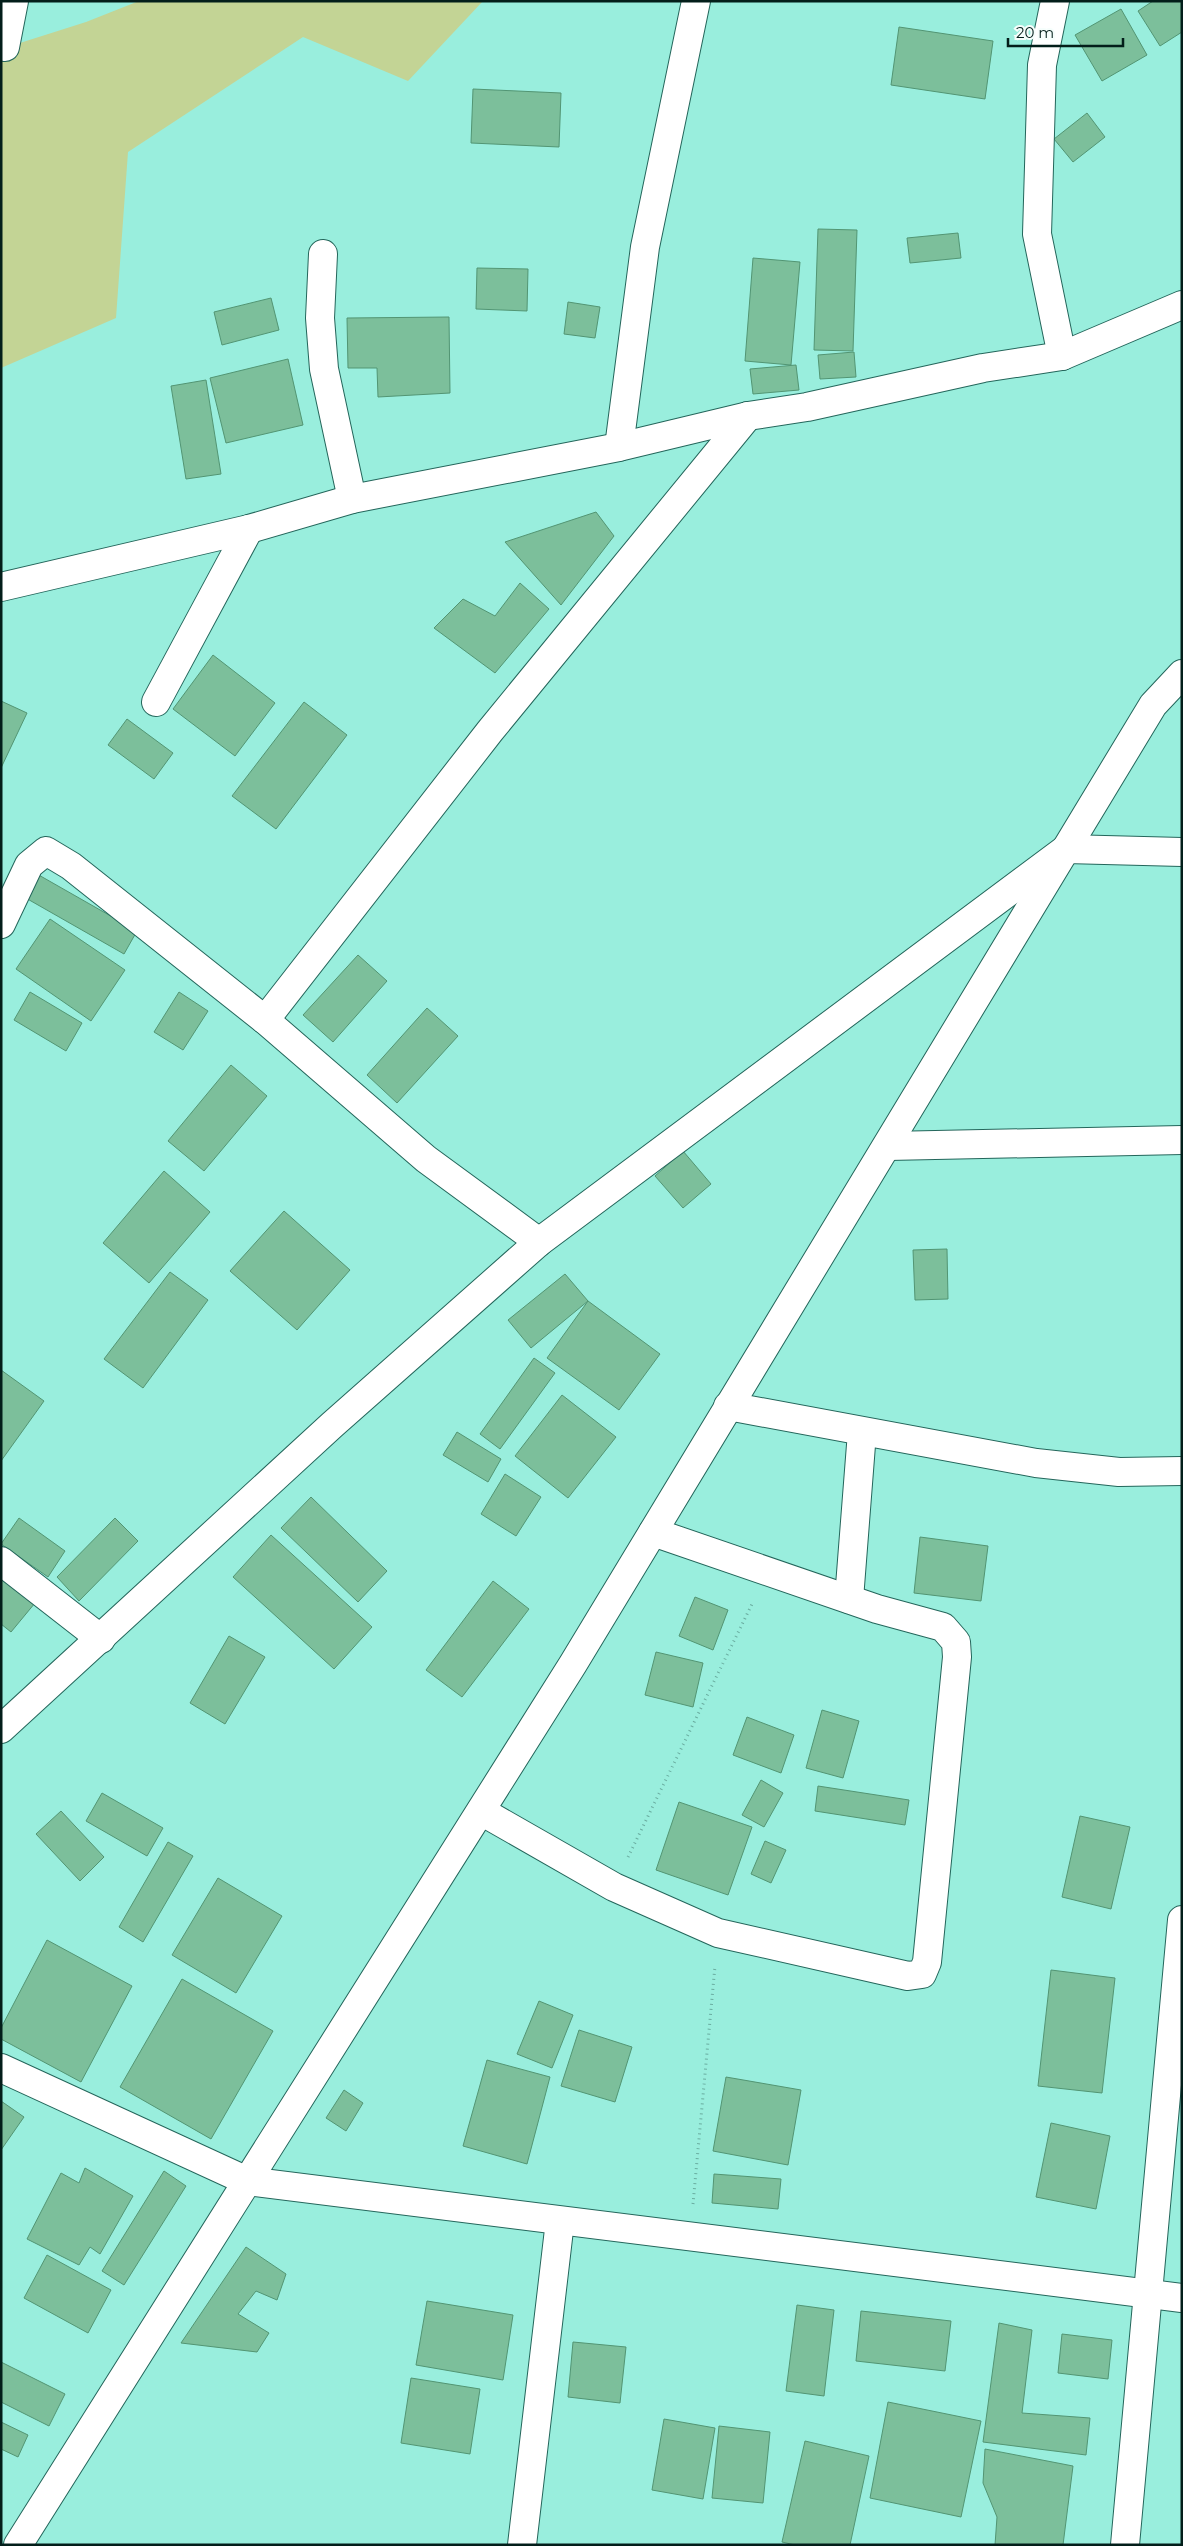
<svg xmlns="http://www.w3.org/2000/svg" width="1183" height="2546" font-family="Montserrat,sans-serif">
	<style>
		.green { fill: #c3d495 }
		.building { fill: #7cbf9b; stroke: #529573 }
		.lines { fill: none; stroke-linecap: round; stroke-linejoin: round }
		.minor-casing { stroke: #24665b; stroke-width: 30 }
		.tertiary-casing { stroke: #24665b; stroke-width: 30 }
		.path { stroke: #6aada0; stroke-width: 3; stroke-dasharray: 1 4; stroke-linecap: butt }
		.minor { stroke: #fff; stroke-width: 28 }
		.tertiary { stroke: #fff; stroke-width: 28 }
	</style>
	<rect width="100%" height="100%" fill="#9ed"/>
	<path class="green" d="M139 1H483L408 81 303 37 128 152 116 318 1 368V49L86 22Z"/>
	<g class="building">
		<path d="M1153 1H1182V32L1160 46 1138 11Z"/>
		<path d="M1121 9 1147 55 1102 81 1075 35Z"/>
		<path d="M899 27 993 41 985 99 891 85Z"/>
		<path d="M473 89 561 93 559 147 471 143Z"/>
		<path d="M1087 113 1105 137 1073 162 1054 139Z"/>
		<path d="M818 229 857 230 853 351 814 350Z"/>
		<path d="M958 233 961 258 910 263 907 238Z"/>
		<path d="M753 258 800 262 791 365 745 361Z"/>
		<path d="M477 268 528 269 527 311 476 309Z"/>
		<path d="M271 298 279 330 222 345 214 312Z"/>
		<path d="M568 302 600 307 595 338 564 334Z"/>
		<path d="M449 317 450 393 378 397 377 368H348L347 318Z"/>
		<path d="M854 352 856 377 820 379 818 355Z"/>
		<path d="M288 359 303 425 226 443 210 378Z"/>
		<path d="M796 365 799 390 753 394 750 369Z"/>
		<path d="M206 380 221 474 186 479 171 386Z"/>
		<path d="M596 512 614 536 561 605 505 542Z"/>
		<path d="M520 583 549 609 495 673 434 628 463 599 495 616Z"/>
		<path d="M213 655 275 703 235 756 173 709Z"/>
		<path d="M1 701 27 713 1 768Z"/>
		<path d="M304 702 347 735 276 829 232 796Z"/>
		<path d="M127 719 173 753 154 779 108 745Z"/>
		<path d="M37 874 137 931 124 954 24 897Z"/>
		<path d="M50 919 125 970 91 1021 16 969Z"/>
		<path d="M358 955 387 981 333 1042 303 1015Z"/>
		<path d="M30 992 82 1023 66 1051 14 1020Z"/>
		<path d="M179 992 208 1011 183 1050 154 1032Z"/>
		<path d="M427 1008 458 1036 397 1103 367 1075Z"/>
		<path d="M231 1065 267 1096 204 1171 168 1141Z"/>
		<path d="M683 1151 711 1184 683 1208 655 1176Z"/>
		<path d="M164 1171 210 1212 149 1283 103 1243Z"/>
		<path d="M284 1211 350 1270 297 1330 230 1271Z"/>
		<path d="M947 1249 948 1299 915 1300 913 1250Z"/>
		<path d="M170 1272 208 1300 143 1388 104 1359Z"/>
		<path d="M565 1274 588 1301 531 1348 508 1320Z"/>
		<path d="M588 1301 660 1354 619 1410 547 1358Z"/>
		<path d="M534 1358 555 1373 500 1449 480 1434Z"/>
		<path d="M1 1370 44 1401 1 1461Z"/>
		<path d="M562 1395 616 1437 568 1498 515 1456Z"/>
		<path d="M457 1432 501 1459 488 1482 443 1455Z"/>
		<path d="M505 1474 541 1497 516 1536 481 1514Z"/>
		<path d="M311 1497 387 1571 358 1602 281 1528Z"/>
		<path d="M19 1518 65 1551 48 1577 1 1544Z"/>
		<path d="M115 1518 138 1541 79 1601 57 1577Z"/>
		<path d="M271 1535 372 1627 334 1669 233 1577Z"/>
		<path d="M920 1537 988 1546 981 1601 914 1593Z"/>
		<path d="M1 1575 35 1603 11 1632 1 1624Z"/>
		<path d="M493 1581 529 1609 462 1697 426 1670Z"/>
		<path d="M695 1597 728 1610 713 1650 679 1636Z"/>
		<path d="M229 1636 265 1657 225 1724 190 1703Z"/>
		<path d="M656 1652 703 1663 693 1707 645 1695Z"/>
		<path d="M822 1710 859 1721 843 1778 806 1768Z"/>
		<path d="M747 1717 794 1735 781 1773 733 1755Z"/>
		<path d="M761 1780 783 1793 764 1827 742 1815Z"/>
		<path d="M818 1786 909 1800 905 1825 815 1811Z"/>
		<path d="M102 1793 163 1828 147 1856 86 1821Z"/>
		<path d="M679 1802 752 1827 728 1895 656 1870Z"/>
		<path d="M61 1811 104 1857 80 1881 36 1834Z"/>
		<path d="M1080 1816 1130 1827 1111 1909 1062 1897Z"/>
		<path d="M765 1841 786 1850 771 1883 751 1874Z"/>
		<path d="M168 1842 193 1856 143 1942 119 1927Z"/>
		<path d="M218 1878 282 1916 236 1993 172 1955Z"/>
		<path d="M47 1940 132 1986 81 2082 1 2039V2028Z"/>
		<path d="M1051 1970 1115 1978 1102 2093 1038 2086Z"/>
		<path d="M182 1979 273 2031 211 2139 120 2087Z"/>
		<path d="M539 2001 573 2015 552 2068 517 2054Z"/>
		<path d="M579 2030 632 2047 615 2102 561 2086Z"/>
		<path d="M487 2060 550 2077 527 2164 463 2146Z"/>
		<path d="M726 2077 801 2090 788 2165 713 2151Z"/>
		<path d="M344 2090 363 2103 346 2131 326 2118Z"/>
		<path d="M1 2101 24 2117 1 2150Z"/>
		<path d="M1051 2123 1110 2136 1096 2209 1036 2197Z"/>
		<path d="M85 2168 133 2196 100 2254 90 2247 79 2265 27 2239 61 2173 79 2183Z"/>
		<path d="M164 2171 186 2186 124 2285 102 2271Z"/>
		<path d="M714 2174 781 2179 778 2209 712 2203Z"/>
		<path d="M246 2247 286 2274 277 2300 256 2291 238 2314 269 2333 257 2352 181 2343Z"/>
		<path d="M47 2255 111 2290 88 2333 24 2298Z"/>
		<path d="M427 2301 513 2315 503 2380 416 2365Z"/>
		<path d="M797 2305 834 2310 824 2396 786 2391Z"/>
		<path d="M861 2311 951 2321 945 2371 856 2361Z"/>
		<path d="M999 2323 1032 2330 1022 2413 1090 2418 1086 2455 983 2442Z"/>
		<path d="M1062 2334 1112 2340 1108 2379 1058 2373Z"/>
		<path d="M573 2342 626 2347 620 2403 568 2397Z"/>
		<path d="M1 2362 65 2394 49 2426 1 2402Z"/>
		<path d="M411 2378 480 2389 470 2454 401 2443Z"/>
		<path d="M888 2402 981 2421 961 2517 870 2498Z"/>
		<path d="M664 2419 715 2428 703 2499 652 2490Z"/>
		<path d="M1 2422 28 2435 18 2457 1 2449Z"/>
		<path d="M719 2426 770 2432 763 2503 712 2498Z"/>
		<path d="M805 2441 869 2456 850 2545H795L782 2542Z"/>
		<path d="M985 2449 1073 2466 1063 2545H995L997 2517 983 2483Z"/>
	</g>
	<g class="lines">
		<defs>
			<g id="minor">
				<path d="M1055 1 1042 65 1037 234 1062 356"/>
				<path d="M5 47 14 1"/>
				<path d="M323 254 320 318 324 369 352 499"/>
				<path d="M619 447 645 247 696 1"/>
				<path d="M1 587 249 529 352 499 619 447 748 416 807 407 983 368 1062 356 1182 305"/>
				<path d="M156 702 249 529"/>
				<path d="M1 924 29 865 46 851 71 866 265 1020 426 1159 539 1242"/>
				<path d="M265 1020 490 731 748 416"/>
				<path d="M888 1146 1182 1140"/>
				<path d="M728 1406 1036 1463 1119 1472 1182 1471"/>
				<path d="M1 1561 101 1639"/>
				<path d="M849 1599 862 1432"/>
				<path d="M1 1729 332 1425 539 1242 1066 849 1182 852"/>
				<path d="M481 1811 614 1887 718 1933 908 1976 922 1974 927 1962 957 1657 956 1642 943 1627 877 1609 653 1532"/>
				<path d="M1 2068 247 2181 1182 2298"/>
				<path d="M522 2545 560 2221"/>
				<path d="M1125 2545 1182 1920"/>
			</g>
			<path id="tertiary" d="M18 2545 573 1664 1153 705 1182 674"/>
		</defs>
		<use href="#minor" class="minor-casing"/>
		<use href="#tertiary" class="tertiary-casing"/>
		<g class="path">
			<path d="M628 1857 753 1602"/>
			<path d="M693 2204 715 1966"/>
		</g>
		<use href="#minor" class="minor"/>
		<use href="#tertiary" class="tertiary"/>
	</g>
	<rect width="1183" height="2546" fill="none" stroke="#031e1a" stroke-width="5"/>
	<path d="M1008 38v8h115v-8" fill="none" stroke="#031e1a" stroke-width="2.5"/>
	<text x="1016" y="38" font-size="15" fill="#031e1a" stroke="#f6fefc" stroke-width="4" paint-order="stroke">20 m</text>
</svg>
